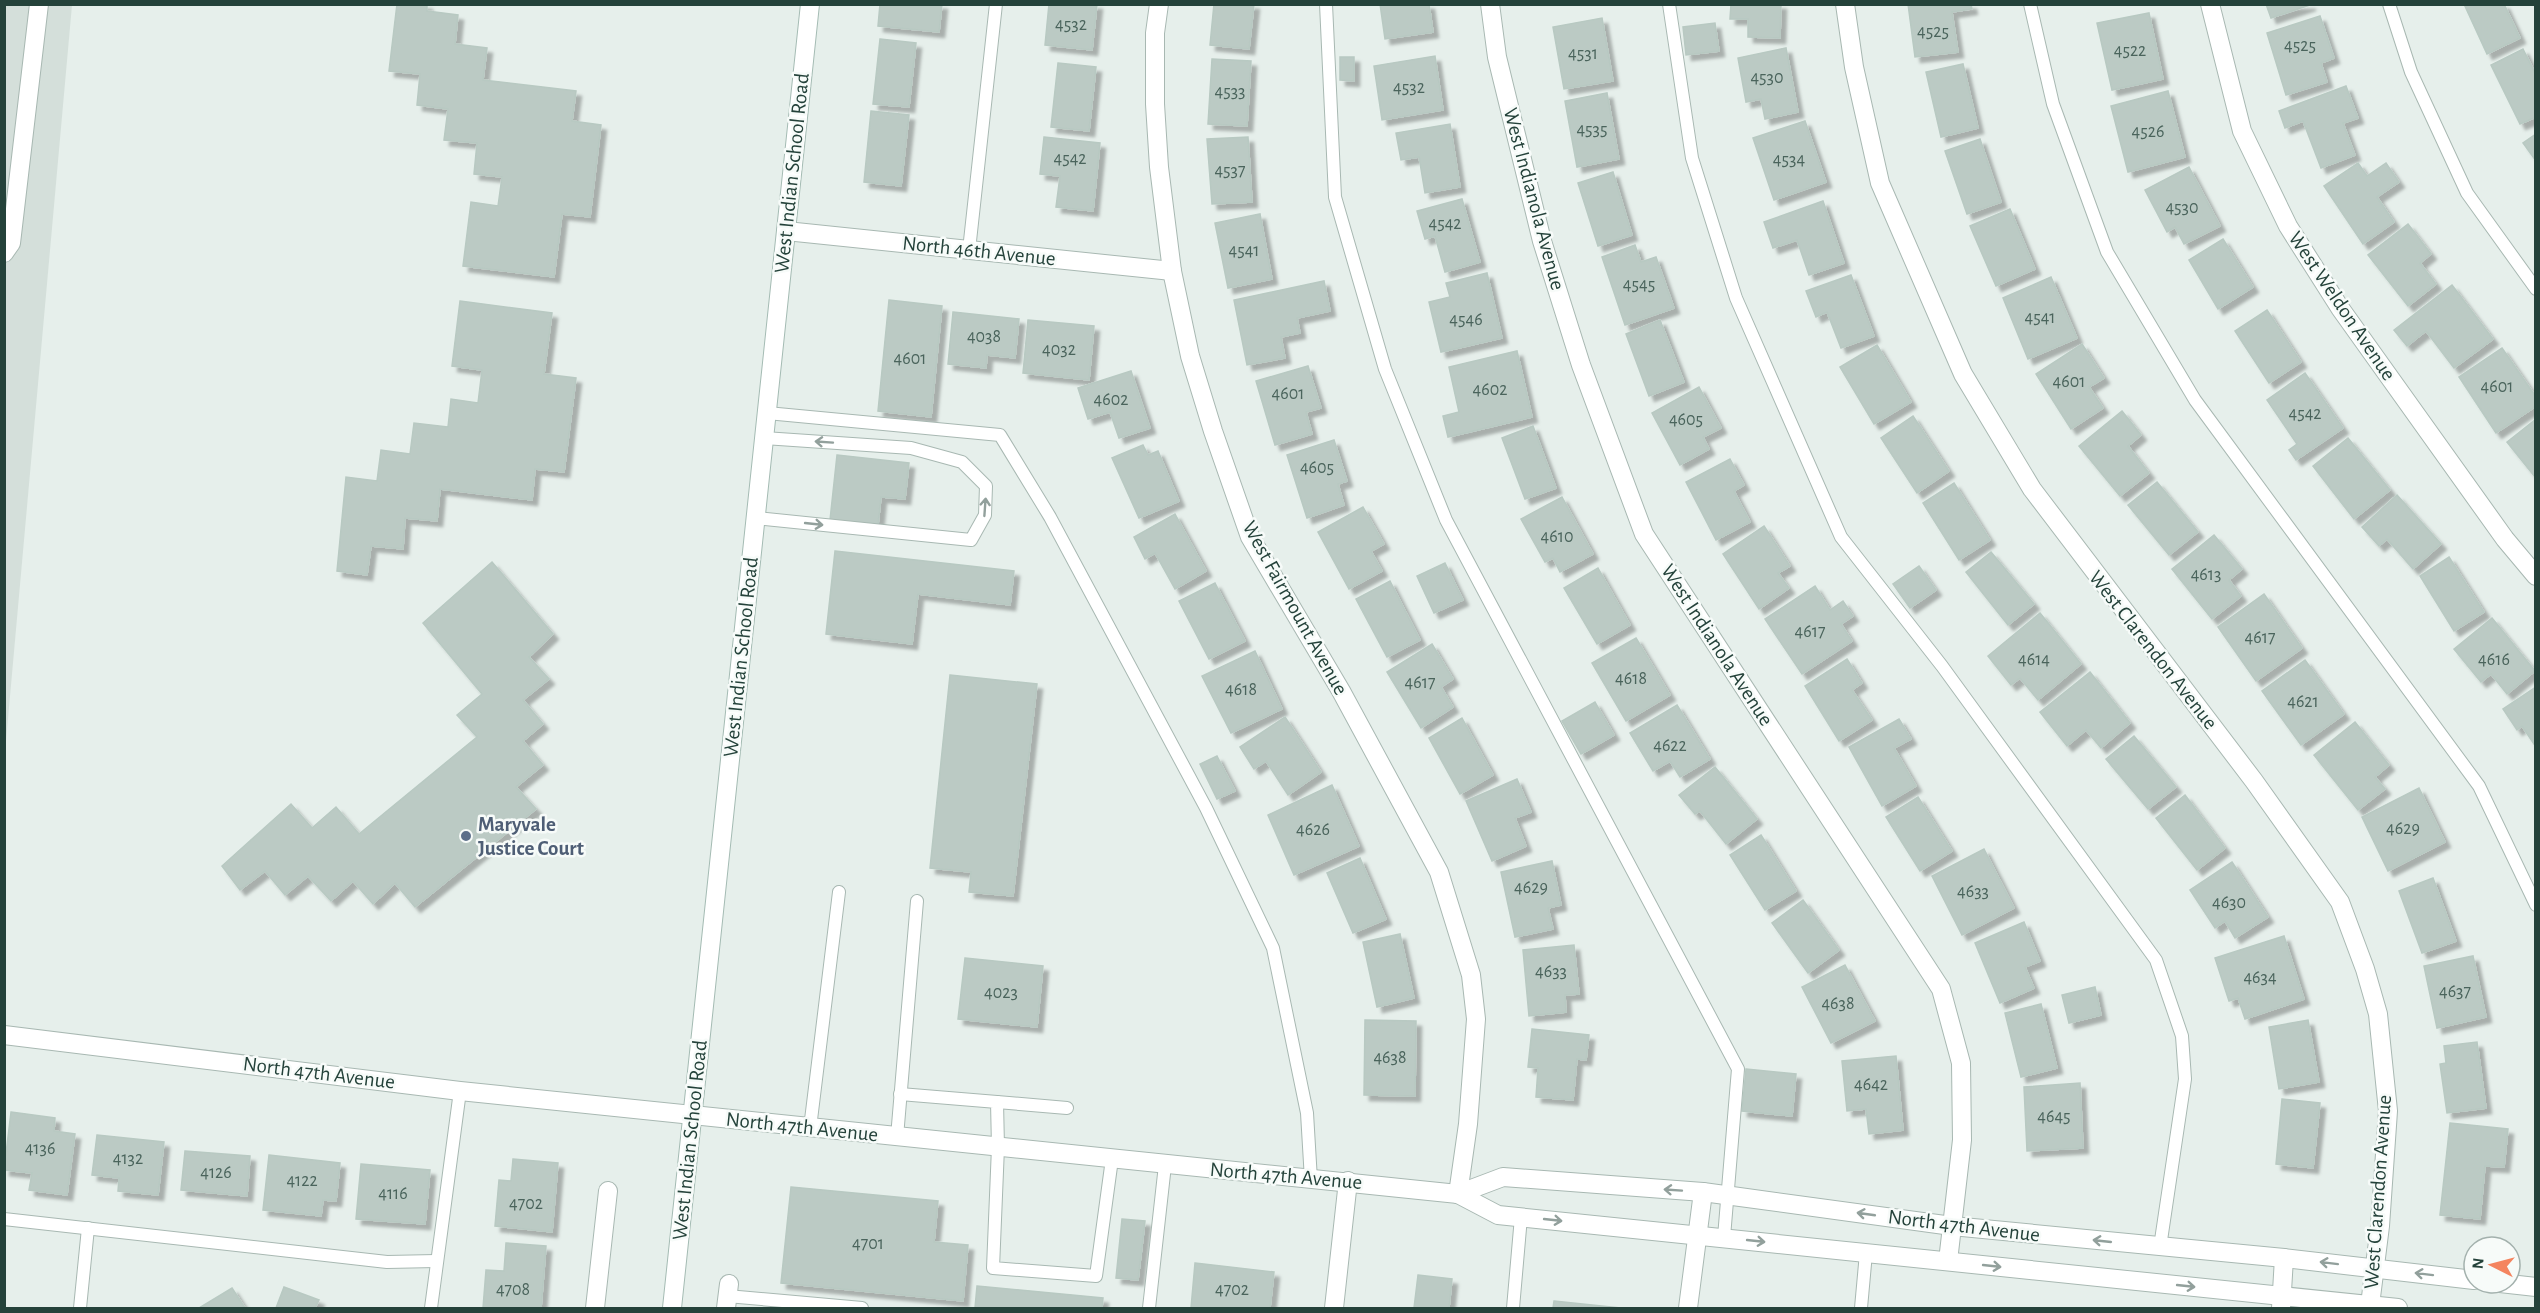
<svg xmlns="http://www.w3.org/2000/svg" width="2540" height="1313" font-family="'Alegreya Sans',sans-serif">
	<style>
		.built { fill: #d4dfda }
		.building { fill: #bbcac4; stroke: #b8c9c2; stroke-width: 1.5; filter: url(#shadow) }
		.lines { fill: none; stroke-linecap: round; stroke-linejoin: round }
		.service-casing { stroke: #a8b8b2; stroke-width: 14 }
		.minor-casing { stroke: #a8b8b2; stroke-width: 20 }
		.tertiary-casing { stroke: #a8b8b2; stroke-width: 20 }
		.secondary-casing { stroke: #a4bbb3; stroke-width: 20 }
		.service { stroke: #fff; stroke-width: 12 }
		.minor { stroke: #fff; stroke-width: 18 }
		.tertiary { stroke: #fff; stroke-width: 18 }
		.secondary { stroke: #fff; stroke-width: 18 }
		.oneway { stroke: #92a09c }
		.service-dot { fill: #5c6f8a; stroke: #f7fbf9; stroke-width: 2 }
		.labels { text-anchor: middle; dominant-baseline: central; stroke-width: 5; stroke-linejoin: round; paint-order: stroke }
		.number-label { font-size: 18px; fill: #4a645c }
		.street-label { font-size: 21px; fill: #24423a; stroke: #f7fbf9 }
		.service-label { font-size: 21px; font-weight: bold; fill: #4e5e75; stroke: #f7fbf9; text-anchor: start }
	</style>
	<defs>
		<filter id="shadow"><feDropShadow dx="5.5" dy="5.5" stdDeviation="1.5" flood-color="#0004"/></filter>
	</defs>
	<rect width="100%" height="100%" fill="#e6efeb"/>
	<path class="built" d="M5 5H72L5 752Z"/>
	<g class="building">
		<path d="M397 4H427V11L458 15 455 44 487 48 483 80 576 91 572 121 601 125 590 217 562 214 554 277 463 266 471 202 498 206 502 177 474 174 477 143 444 140 448 109 417 105 420 74 389 71Z"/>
		<path d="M880 4H942L939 32 878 26Z"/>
		<path d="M1049 4H1097L1092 50 1045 45Z"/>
		<path d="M1214 4H1254L1249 49 1210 45Z"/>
		<path d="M1380 4H1429L1433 32 1385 39Z"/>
		<path d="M1731 4H1781L1780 38 1748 37V19H1730Z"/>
		<path d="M1908 4H1971L1972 9 1952 12 1958 52 1915 57Z"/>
		<path d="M2266 4H2310V5L2271 18Z"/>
		<path d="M2464 4H2504L2520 38 2487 54Z"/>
		<path d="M2149 13 2163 79 2112 90 2097 23Z"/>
		<path d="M2320 16 2334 58 2321 63 2327 82 2286 95 2267 33Z"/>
		<path d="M1602 18 1613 81 1564 89 1553 27Z"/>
		<path d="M1715 23 1719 51 1686 55 1683 27Z"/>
		<path d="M880 39 916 43 909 107 873 104Z"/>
		<path d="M1786 48 1798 112 1765 119 1761 99 1746 102 1738 58Z"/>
		<path d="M2523 49 2536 75V117L2520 124 2491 65Z"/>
		<path d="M1435 56 1443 110 1382 120 1374 66Z"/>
		<path d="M1340 57H1354V81L1340 80Z"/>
		<path d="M1212 59 1251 61 1247 126 1208 124Z"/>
		<path d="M1058 63 1096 67 1089 131 1051 127Z"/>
		<path d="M1963 64 1978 128 1941 137 1926 72Z"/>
		<path d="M2346 86 2358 118 2343 123 2355 155 2321 168 2303 121 2285 128 2279 111Z"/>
		<path d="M2168 91 2185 157 2128 172 2111 106Z"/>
		<path d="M1607 93 1619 159 1577 167 1565 101Z"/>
		<path d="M871 111 909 115 901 186 864 182Z"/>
		<path d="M1805 121 1826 182 1774 200 1753 138Z"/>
		<path d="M1450 124 1460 187 1425 193 1419 157 1401 160 1396 133Z"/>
		<path d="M2536 134V161L2523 143Z"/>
		<path d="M1044 137 1100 143 1093 211 1056 207 1060 176 1040 174Z"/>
		<path d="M1248 137 1252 202 1212 204 1207 139Z"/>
		<path d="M1980 139 2001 202 1967 214 1945 151Z"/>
		<path d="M2358 163 2367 176 2386 163 2399 182 2377 197 2394 222 2363 244 2324 186Z"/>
		<path d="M2189 167 2220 226 2184 244 2175 227 2167 232 2145 190Z"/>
		<path d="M1613 172 1632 235 1598 246 1578 183Z"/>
		<path d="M1462 199 1480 262 1445 272 1435 236 1425 239 1417 211Z"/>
		<path d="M1823 201 1844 263 1809 275 1797 240 1773 248 1764 222Z"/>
		<path d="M2010 209 2035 269 1996 286 1970 226Z"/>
		<path d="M1260 214 1272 279 1228 288 1215 223Z"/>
		<path d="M2408 224 2431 254 2420 263 2436 284 2408 306 2368 255Z"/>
		<path d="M2223 239 2253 287 2218 309 2189 260Z"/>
		<path d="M1635 245 1641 262 1656 257 1674 308 1625 325 1602 257Z"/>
		<path d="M1487 273 1502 338 1441 352 1429 302 1450 297 1446 283Z"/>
		<path d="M1851 275 1874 336 1841 348 1827 312 1816 317 1806 291Z"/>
		<path d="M2051 277 2077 338 2028 359 2003 298Z"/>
		<path d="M1324 281 1330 311 1297 318 1300 333 1281 337 1285 358 1247 365 1234 300Z"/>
		<path d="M2452 285 2493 339 2454 368 2426 331 2407 346 2394 330Z"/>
		<path d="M889 300 942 306 931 417 878 411Z"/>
		<path d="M460 301 552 313 544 374 576 378 564 472 535 469 532 500 440 489 437 521 405 518 403 549 371 546 367 575 337 571 346 477 377 481 381 450 410 454 414 423 448 427 451 399 478 403 482 370 452 366Z"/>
		<path d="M2267 310 2301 362 2269 383 2235 331Z"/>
		<path d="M953 312 1019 319 1015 358 987 355 986 368 948 364Z"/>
		<path d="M1028 320 1094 326 1089 380 1023 373Z"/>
		<path d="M1660 320 1684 382 1649 396 1626 334Z"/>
		<path d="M2082 344 2104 378 2089 387 2103 408 2071 429 2036 374Z"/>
		<path d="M1877 345 1911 402 1874 424 1840 367Z"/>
		<path d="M2502 348 2536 397V406L2496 433 2459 377Z"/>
		<path d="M1517 351 1532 417 1448 437 1443 416 1459 412 1449 367Z"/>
		<path d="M1308 366 1321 408 1306 412 1312 434 1275 445 1256 381Z"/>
		<path d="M1131 371 1150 428 1119 438 1110 412 1088 419 1078 388Z"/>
		<path d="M2305 373 2343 428 2296 460 2289 450 2297 444 2267 400Z"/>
		<path d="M1699 387 1721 428 1703 437 1709 449 1680 465 1652 413Z"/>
		<path d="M2122 411 2141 435 2128 446 2149 473 2120 496 2079 446Z"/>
		<path d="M1913 416 1949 471 1917 493 1881 438Z"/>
		<path d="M2536 419V478L2507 442Z"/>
		<path d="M1533 426 1556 488 1525 499 1502 438Z"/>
		<path d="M2348 438 2390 490 2354 519 2313 466Z"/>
		<path d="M1334 440 1347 481 1338 484 1344 505 1307 518 1287 455Z"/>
		<path d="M1143 445 1148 455 1158 451 1179 501 1139 518 1112 458Z"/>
		<path d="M837 455 909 463 905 499 881 497 878 525 830 520Z"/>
		<path d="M1730 459 1744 485 1734 491 1750 522 1716 540 1686 482Z"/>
		<path d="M2157 482 2198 532 2169 555 2128 505Z"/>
		<path d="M1954 483 1990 540 1959 560 1923 503Z"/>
		<path d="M2397 495 2441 544 2413 569 2387 539 2379 546 2362 527Z"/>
		<path d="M1562 497 1593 554 1560 572 1553 558 1545 562 1521 519Z"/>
		<path d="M1363 507 1384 544 1371 551 1382 571 1349 589 1318 532Z"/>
		<path d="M1175 514 1206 571 1175 589 1155 553 1145 559 1134 537Z"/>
		<path d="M1764 526 1790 566 1778 573 1789 588 1759 609 1723 554Z"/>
		<path d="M2214 535 2242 569 2229 580 2241 596 2212 619 2172 569Z"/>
		<path d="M835 551 1014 571 1010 605 918 594 912 644 826 634Z"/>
		<path d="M1991 552 2034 604 2008 625 1966 572Z"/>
		<path d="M2449 557 2484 612 2454 631 2420 576Z"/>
		<path d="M492 562 553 634 529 657 549 679 523 700 543 724 523 741 543 765 516 787 536 809 415 907 395 883 373 904 353 881 331 901 308 876 285 895 265 871 240 890 222 866 291 804 312 828 336 807 359 834 477 737 457 715 482 694 423 623Z"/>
		<path d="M1445 563 1463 600 1434 613 1417 576Z"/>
		<path d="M1919 566 1936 590 1910 608 1893 584Z"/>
		<path d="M1598 568 1630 625 1597 644 1564 588Z"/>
		<path d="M1390 581 1420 640 1387 657 1356 599Z"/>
		<path d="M1215 583 1245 641 1209 659 1179 601Z"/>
		<path d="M1815 586 1830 610 1843 601 1853 616 1841 624 1852 641 1802 674 1765 619Z"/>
		<path d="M2264 594 2302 648 2256 681 2218 627Z"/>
		<path d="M2040 613 2081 664 2038 700 2020 678 2011 685 1988 656Z"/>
		<path d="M2492 618 2535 671 2507 694 2491 674 2481 682 2454 649Z"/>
		<path d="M1636 638 1670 695 1626 721 1592 663Z"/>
		<path d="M1432 644 1453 679 1441 687 1453 707 1421 728 1387 672Z"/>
		<path d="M1255 651 1282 709 1231 733 1202 676Z"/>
		<path d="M1847 659 1862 683 1852 690 1872 720 1839 741 1805 686Z"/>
		<path d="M2305 660 2344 714 2301 745 2262 691Z"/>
		<path d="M2090 672 2130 723 2101 748 2086 730 2067 746 2040 712Z"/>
		<path d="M950 675 1037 684 1013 896 969 892 971 872 930 868Z"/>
		<path d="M2536 687V747L2522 726 2517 730 2503 709Z"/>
		<path d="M1595 702 1614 735 1581 754 1562 721Z"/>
		<path d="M1677 705 1710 759 1680 777 1670 761 1653 771 1630 733Z"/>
		<path d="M1285 717 1321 772 1288 795 1266 761 1254 769 1240 747Z"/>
		<path d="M1462 718 1493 775 1460 794 1429 738Z"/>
		<path d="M1899 719 1911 739 1894 748 1916 786 1882 806 1849 747Z"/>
		<path d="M2355 722 2389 765 2375 777 2385 789 2358 810 2314 755Z"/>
		<path d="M2134 736 2176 787 2148 809 2106 759Z"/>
		<path d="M1217 756 1235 791 1217 799 1200 764Z"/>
		<path d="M1715 767 1757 819 1726 844 1700 811 1695 814 1679 795Z"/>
		<path d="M1517 779 1531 812 1515 818 1526 846 1492 861 1466 801Z"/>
		<path d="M1332 785 1359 846 1294 875 1268 815Z"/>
		<path d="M2419 788 2445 842 2388 871 2362 817Z"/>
		<path d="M2185 795 2225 848 2197 870 2156 818Z"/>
		<path d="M1918 797 1952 851 1920 871 1886 817Z"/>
		<path d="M1761 835 1796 891 1765 910 1730 855Z"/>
		<path d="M1984 849 2014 908 1962 935 1932 876Z"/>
		<path d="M1360 858 1386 919 1353 933 1327 873Z"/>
		<path d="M1552 861 1561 905 1548 908 1553 929 1515 937 1501 872Z"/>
		<path d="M2232 862 2268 917 2235 938 2225 921 2215 928 2190 890Z"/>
		<path d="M2433 878 2456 941 2422 953 2399 891Z"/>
		<path d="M1803 900 1839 950 1808 973 1772 923Z"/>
		<path d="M2024 922 2040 961 2025 967 2034 988 2000 1003 1975 943Z"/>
		<path d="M1400 934 1414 998 1377 1007 1363 942Z"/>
		<path d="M2284 936 2304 999 2245 1019 2238 998 2229 1001 2215 958Z"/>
		<path d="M1574 945 1579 994 1565 995 1566 1012 1529 1016 1523 950Z"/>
		<path d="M2473 956 2486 1017 2437 1028 2424 966Z"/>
		<path d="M965 958 1043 966 1037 1027 958 1019Z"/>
		<path d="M1845 965 1875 1021 1831 1043 1802 987Z"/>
		<path d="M2095 987 2101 1015 2069 1023 2062 995Z"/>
		<path d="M2041 1004 2057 1068 2021 1077 2005 1013Z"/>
		<path d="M1365 1020 1416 1021 1415 1096 1364 1095Z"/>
		<path d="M2308 1020 2319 1082 2279 1089 2269 1027Z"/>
		<path d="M1532 1029 1589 1035 1586 1060 1577 1059 1573 1100 1536 1097 1538 1068 1528 1067Z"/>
		<path d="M2477 1042 2486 1108 2447 1113 2440 1064 2446 1063 2444 1046Z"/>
		<path d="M1896 1056 1903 1130 1869 1134 1866 1109 1847 1111 1842 1061Z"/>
		<path d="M1746 1069 1796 1074 1792 1116 1742 1111Z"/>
		<path d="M2080 1083 2083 1148 2027 1151 2024 1087Z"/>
		<path d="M2282 1099 2320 1103 2313 1168 2276 1164Z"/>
		<path d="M11 1112 55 1118 54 1131 75 1134 67 1195 29 1190 32 1173 4 1170Z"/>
		<path d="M2450 1123 2508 1129 2504 1167 2485 1166 2480 1219 2440 1215Z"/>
		<path d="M97 1135 164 1142 158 1195 118 1191 119 1178 92 1175Z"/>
		<path d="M185 1151 250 1156 247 1196 181 1190Z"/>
		<path d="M269 1155 340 1163 336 1201 323 1200 321 1216 263 1210Z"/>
		<path d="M513 1159 558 1163 552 1232 495 1226 499 1180 511 1181Z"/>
		<path d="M361 1164 430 1170 425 1224 356 1219Z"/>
		<path d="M791 1187 938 1201 934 1242 968 1245 963 1301 781 1283Z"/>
		<path d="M1122 1219 1145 1221 1138 1280 1116 1278Z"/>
		<path d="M506 1243 546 1246 541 1308H483L486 1270 504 1271Z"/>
		<path d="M1195 1263 1274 1272 1270 1308H1191Z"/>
		<path d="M1418 1275 1452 1279 1449 1308H1414Z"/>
		<path d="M977 1286 1103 1298 1102 1308H975Z"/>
		<path d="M284 1287 319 1300 315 1308H276Z"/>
		<path d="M232 1288 245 1308H199Z"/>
		<path d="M1554 1301 1621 1308H1553Z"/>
	</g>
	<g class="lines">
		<defs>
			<g id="service">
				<path d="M1326 4 1335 197 1385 369 1446 520 1738 1069 1724 1237"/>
				<path d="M1669 4 1692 158 1736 298 1841 537 1942 666 2156 960 2182 1036 2185 1079 2160 1247"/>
				<path d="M2030 4 2053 104 2107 252 2195 400 2479 786 2536 905"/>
				<path d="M2389 4 2411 72 2467 193 2536 289"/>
				<path d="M969 250 996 4"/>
				<path d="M767 413 1000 435 1050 517 1206 808 1273 948 1307 1113 1311 1180"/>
				<path d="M756 518 971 540 985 515 986 486 962 462 911 448 764 438"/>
				<path d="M900 1094 997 1102 998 1147 993 1268 1096 1276 1112 1159"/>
				<path d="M997 1102 1067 1108"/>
				<path d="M810 1128 839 892"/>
				<path d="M897 1137 917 901"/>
				<path d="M4 1219 387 1262 436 1261"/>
				<path d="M727 1296 862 1308"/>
				<path d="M80 1308 88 1228"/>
				<path d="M431 1308 460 1091"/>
				<path d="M1149 1308 1165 1165"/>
				<path d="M1513 1308 1521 1217"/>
				<path d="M1861 1308 1866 1253"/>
			</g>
			<g id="minor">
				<path d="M1159 4 1155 33V104L1159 167 1172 271 1190 356 1213 431 1250 537 1341 691 1439 872 1471 975 1476 1019 1468 1124 1458 1194"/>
				<path d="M1490 4 1497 57 1542 241 1581 365 1644 534 1941 989 1961 1063 1962 1140 1948 1261"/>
				<path d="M1845 4 1854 67 1880 183 1963 374 2032 489 2254 781 2340 902 2365 969 2378 1014 2388 1111 2380 1226 2370 1305"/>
				<path d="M2210 4 2242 131 2288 226 2340 308 2505 539 2536 576"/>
				<path d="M786 231 1172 271"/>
				<path d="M4 253 11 243 39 4"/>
				<path d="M595 1308 608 1191"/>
				<path d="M726 1308 729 1284"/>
				<path d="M1334 1308 1348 1181"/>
				<path d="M1688 1308 1703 1192"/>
				<path d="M2281 1308 2284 1258"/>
			</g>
			<g id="tertiary">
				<path d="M4 1035 460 1091 1458 1194 1498 1215 2398 1308"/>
				<path d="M1458 1194 1503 1177 1703 1192 1952 1226 2284 1258 2474 1280"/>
				<path d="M2500 1283 2536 1287"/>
			</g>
			<path id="secondary" d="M672 1308 810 4"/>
		</defs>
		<use href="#service" class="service-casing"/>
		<use href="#minor" class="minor-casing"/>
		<use href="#tertiary" class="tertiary-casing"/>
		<use href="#secondary" class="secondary-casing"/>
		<use href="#service" class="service"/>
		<use href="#minor" class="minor"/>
		<use href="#tertiary" class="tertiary"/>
		<use href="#secondary" class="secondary"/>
	</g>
	<defs><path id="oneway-shaft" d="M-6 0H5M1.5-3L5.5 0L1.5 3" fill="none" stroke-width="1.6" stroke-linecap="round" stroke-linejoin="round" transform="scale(1.5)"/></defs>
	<g class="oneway">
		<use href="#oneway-shaft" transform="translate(824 442) rotate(-176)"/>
		<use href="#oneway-shaft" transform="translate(985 507) rotate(-86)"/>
		<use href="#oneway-shaft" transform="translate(814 524) rotate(6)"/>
		<use href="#oneway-shaft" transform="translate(1673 1190) rotate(-176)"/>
		<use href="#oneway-shaft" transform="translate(1866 1214) rotate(-172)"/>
		<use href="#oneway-shaft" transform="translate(1553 1220) rotate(6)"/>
		<use href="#oneway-shaft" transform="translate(1756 1241) rotate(6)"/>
		<use href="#oneway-shaft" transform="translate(2102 1241) rotate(-174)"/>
		<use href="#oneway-shaft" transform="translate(2329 1263) rotate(-173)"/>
		<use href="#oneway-shaft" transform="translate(1992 1266) rotate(6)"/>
		<use href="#oneway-shaft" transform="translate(2424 1274) rotate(-173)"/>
		<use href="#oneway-shaft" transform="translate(2186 1286) rotate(6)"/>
	</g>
	<circle class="service-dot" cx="466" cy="836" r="6"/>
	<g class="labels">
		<g class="number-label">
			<text x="1071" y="25">4532</text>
			<text x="1933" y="32">4525</text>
			<text x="2300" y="46">4525</text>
			<text x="2130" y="51">4522</text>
			<text x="1583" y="54">4531</text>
			<text x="1767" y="78">4530</text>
			<text x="1409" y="88">4532</text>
			<text x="1230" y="92">4533</text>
			<text x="1592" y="130">4535</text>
			<text x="2148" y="132">4526</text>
			<text x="1070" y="159">4542</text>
			<text x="1789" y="160">4534</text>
			<text x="1230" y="171">4537</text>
			<text x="2182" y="208">4530</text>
			<text x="1445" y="224">4542</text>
			<text x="1244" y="251">4541</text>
			<text x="1639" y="285">4545</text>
			<text x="2040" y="318">4541</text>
			<text x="1466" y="320">4546</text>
			<text x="984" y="337">4038</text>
			<text x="1059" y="350">4032</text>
			<text x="910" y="359">4601</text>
			<text x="2069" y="382">4601</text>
			<text x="2497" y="387">4601</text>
			<text x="1490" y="390">4602</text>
			<text x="1288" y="394">4601</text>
			<text x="1111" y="400">4602</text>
			<text x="2305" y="414">4542</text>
			<text x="1686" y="420">4605</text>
			<text x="1317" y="468">4605</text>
			<text x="1557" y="537">4610</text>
			<text x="2206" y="575">4613</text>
			<text x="1810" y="632">4617</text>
			<text x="2260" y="638">4617</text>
			<text x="2034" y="660">4614</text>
			<text x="2494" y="660">4616</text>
			<text x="1631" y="679">4618</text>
			<text x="1420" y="683">4617</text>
			<text x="1241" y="690">4618</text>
			<text x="2303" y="702">4621</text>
			<text x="1670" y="746">4622</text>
			<text x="2403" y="829">4629</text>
			<text x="1313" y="830">4626</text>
			<text x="1531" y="888">4629</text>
			<text x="1973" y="892">4633</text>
			<text x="2229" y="903">4630</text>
			<text x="1551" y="972">4633</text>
			<text x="2260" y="978">4634</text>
			<text x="2455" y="992">4637</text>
			<text x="1001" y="993">4023</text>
			<text x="1838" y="1004">4638</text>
			<text x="1390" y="1058">4638</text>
			<text x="1871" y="1085">4642</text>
			<text x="2054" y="1117">4645</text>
			<text x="40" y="1149">4136</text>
			<text x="128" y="1159">4132</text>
			<text x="216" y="1173">4126</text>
			<text x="302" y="1181">4122</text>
			<text x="393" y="1194">4116</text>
			<text x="526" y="1204">4702</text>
			<text x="868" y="1244">4701</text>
			<text x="513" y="1290">4708</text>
			<text x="1232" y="1290">4702</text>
		</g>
		<g class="street-label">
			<text transform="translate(792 173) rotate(-84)">West Indian School Road</text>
			<text transform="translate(1534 199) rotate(75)">West Indianola Avenue</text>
			<text transform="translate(979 251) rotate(6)">North 46th Avenue</text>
			<text transform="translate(2342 306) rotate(56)">West Weldon Avenue</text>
			<text transform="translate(1295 608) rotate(61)">West Fairmount Avenue</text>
			<text transform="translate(1717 645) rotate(57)">West Indianola Avenue</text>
			<text transform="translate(2153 650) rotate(52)">West Clarendon Avenue</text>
			<text transform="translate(741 657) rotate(-84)">West Indian School Road</text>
			<text transform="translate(319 1073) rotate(7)">North 47th Avenue</text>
			<text transform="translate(802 1127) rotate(6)">North 47th Avenue</text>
			<text transform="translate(690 1140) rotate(-84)">West Indian School Road</text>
			<text transform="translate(1286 1176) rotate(5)">North 47th Avenue</text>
			<text transform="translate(2378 1192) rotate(-86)">West Clarendon Avenue</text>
			<text transform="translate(1964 1226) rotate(7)">North 47th Avenue</text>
		</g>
		<g class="service-label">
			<text x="478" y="824">Maryvale<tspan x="478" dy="24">Justice Court</tspan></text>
		</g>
	</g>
	<rect width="2540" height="1313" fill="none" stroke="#24423a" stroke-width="12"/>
	<g transform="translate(2492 1265) rotate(276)"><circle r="28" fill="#f7fbf9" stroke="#a3b1ad" stroke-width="1.5"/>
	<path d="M0-4.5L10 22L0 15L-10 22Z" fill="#f4845f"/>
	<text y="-9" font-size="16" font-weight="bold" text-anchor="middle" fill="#24423a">N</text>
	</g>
</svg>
